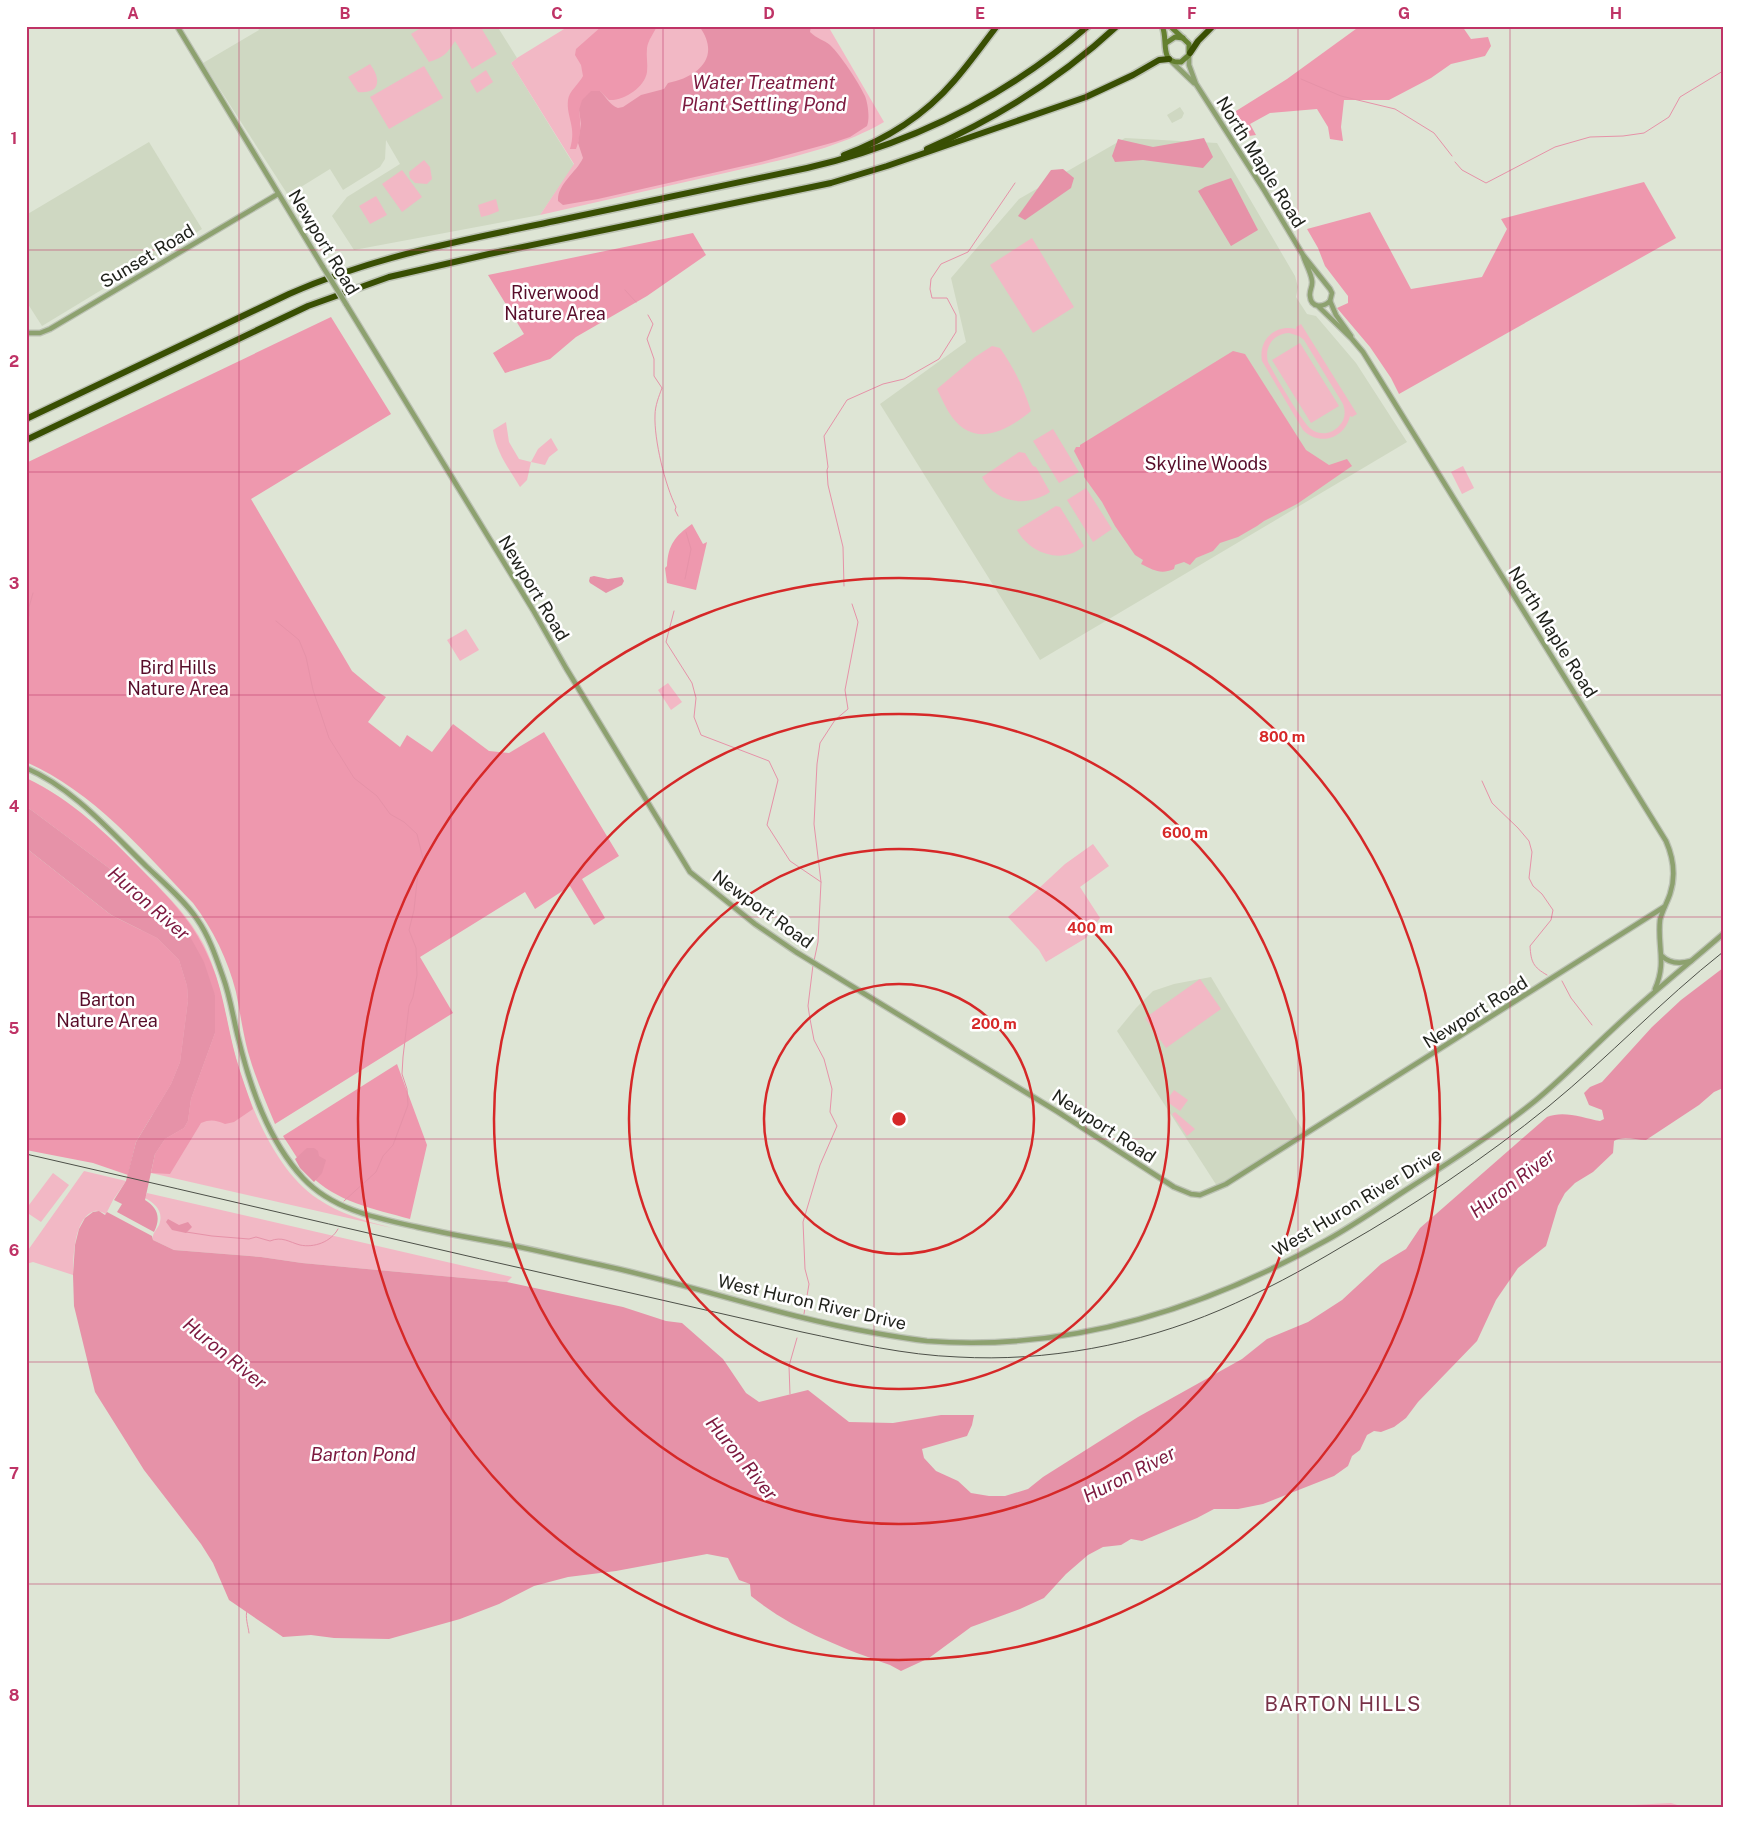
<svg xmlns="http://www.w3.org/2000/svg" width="1749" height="1834" font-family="'Public Sans',sans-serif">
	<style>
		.built { fill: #cfd8c2 }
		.green { fill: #f2b8c5; fill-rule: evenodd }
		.forest { fill: #ee98ae }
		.water { fill: #e692a8 }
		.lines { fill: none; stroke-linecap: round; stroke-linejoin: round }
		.stream { stroke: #e692a8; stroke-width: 1 }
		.tertiary-casing { stroke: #bcc2b4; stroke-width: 7 }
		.secondary-casing { stroke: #bcc2b4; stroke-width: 8 }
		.motorway-casing { stroke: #bcc2b4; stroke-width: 9 }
		.tertiary { stroke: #8da16f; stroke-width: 4.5 }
		.secondary { stroke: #648030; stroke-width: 5 }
		.motorway { stroke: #394f03; stroke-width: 6 }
		.rail { stroke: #4d5048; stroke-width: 1 }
		.tertiary-bridge-casing { stroke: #bcc2b4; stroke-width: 7; stroke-linecap: butt }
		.tertiary-bridge { stroke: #8da16f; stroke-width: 4.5 }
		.grid { fill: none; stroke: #bf3366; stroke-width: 1; stroke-opacity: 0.55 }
		.ring { fill: none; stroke: #d62828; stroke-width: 2.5 }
		.labels { text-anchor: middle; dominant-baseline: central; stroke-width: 5; stroke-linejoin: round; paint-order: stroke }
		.street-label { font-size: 18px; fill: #1f211b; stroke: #fff }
		.park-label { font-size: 18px; fill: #580d2a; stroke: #fff }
		.water-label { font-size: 19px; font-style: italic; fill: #7c193f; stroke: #fff }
		.quarter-label { font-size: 20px; letter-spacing: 1px; fill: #773147; stroke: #fff }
		.centre { fill: #d62828; stroke: #fff; stroke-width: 2.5 }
		.ring-label { font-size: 15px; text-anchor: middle; font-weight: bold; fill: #d62828; stroke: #fff; stroke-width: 5; stroke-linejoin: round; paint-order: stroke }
		.neatline { fill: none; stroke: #bf3366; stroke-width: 2 }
		.grid-label { font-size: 16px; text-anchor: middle; font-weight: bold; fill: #bf3366 }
	</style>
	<rect width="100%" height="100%" fill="#dee5d5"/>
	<g class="built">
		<path d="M257 26H497L517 58 511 63 574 165 540 215 354 250 332 216 347 197 400 164 386 140 385 159 380 167 343 190 330 169 288 195 203 63 259 30Z"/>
		<path d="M1180 107 1184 113 1182 118 1172 123 1167 115Z"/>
		<path d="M1125 138 1217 143 1295 276 1298 287 1296 297 1307 314 1316 316 1356 363 1407 442 1040 660 880 404 966 342 951 278 1019 199Z"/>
		<path d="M149 142 202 229 42 326 26 301V215Z"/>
		<path d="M1211 977 1304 1132 1217 1186 1117 1031 1136 1008 1153 991 1174 984Z"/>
	</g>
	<g class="green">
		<path d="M424 26H480L497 54 472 69 455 41C447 54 444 57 429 62L411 34Z"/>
		<path d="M569 26H828L884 122C836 150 779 160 725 173 663 187 602 201 540 215L574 164 511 63 517 58Z"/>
		<path d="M370 64C381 79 381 94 358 92L348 77Z"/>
		<path d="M424 66 443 98 389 129 370 97Z"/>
		<path d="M486 70 493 82 477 93 470 81Z"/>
		<path d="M424 160 430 167 432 179 427 184 415 183 410 178 409 172Z"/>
		<path d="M402 170 422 197 402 212 382 184Z"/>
		<path d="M376 196 387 215 370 224 359 206Z"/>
		<path d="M496 199 499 211 489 215 481 217 478 205Z"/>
		<path d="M1032 238 1074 307 1033 333 990 265Z"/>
		<path d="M1301 324 1357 414 1352 417 1350 416C1345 438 1320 447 1303 430L1262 361C1258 339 1276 324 1296 329V327ZM1289 333 1299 336 1304 340 1343 404C1346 412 1345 420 1339 426 1332 434 1320 436 1311 429 1302 422 1275 375 1268 362 1264 347 1273 334 1289 333Z"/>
		<path d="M1300 343 1339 406 1311 423 1272 360Z"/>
		<path d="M992 346 1000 348C1014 368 1024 388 1031 411 1008 430 976 449 952 417 946 409 942 399 937 389L975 357Z"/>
		<path d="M506 422 509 442 519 459 531 462 538 449 551 438 558 450 549 457 545 465 531 462 527 480 520 487C509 469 496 452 493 430Z"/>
		<path d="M1053 429 1079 472 1059 483 1033 441Z"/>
		<path d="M1019 452 1025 453 1033 466 1036 467 1050 492C1026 508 995 503 982 477Z"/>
		<path d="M1463 466 1474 488 1462 494 1451 472Z"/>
		<path d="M1086 488 1112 529 1093 542 1067 500Z"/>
		<path d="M1056 506 1060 507 1084 546C1063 565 1030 554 1017 530Z"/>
		<path d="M466 629 479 650 460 661 447 640Z"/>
		<path d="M668 683 682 702 671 710 658 690Z"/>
		<path d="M26 778C75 801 112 839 149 877 170 898 190 918 204 945 219 976 224 1009 232 1043 244 1093 273 1170 318 1199 340 1214 366 1221 392 1228L151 1173 155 1154 139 896 113 871 26 806Z"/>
		<path d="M1093 844 1109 866 1080 887 1100 918 1086 938 1046 962 1039 950 1008 917 1065 864Z"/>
		<path d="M1200 979 1221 1009 1166 1048 1145 1018Z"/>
		<path d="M1174 1090 1188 1100 1180 1111 1166 1101Z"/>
		<path d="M1175 1112 1195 1129 1187 1136 1172 1114Z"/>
		<path d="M84 1171 126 1181 113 1200 106 1214C103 1213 99 1210 95 1211 74 1216 73 1258 73 1275L33 1262 26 1264V1253Z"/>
		<path d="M53 1173 69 1185 41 1222 26 1212V1209Z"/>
		<path d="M147 1193 512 1277 507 1282 302 1263 261 1257 174 1250 153 1240C152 1233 156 1231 159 1225 164 1212 156 1204 145 1198Z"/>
		<path d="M1671 1803 1687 1808H1604L1614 1806Z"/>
	</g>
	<g class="forest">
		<path d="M602 26H657C654 33 648 40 647 48 646 56 648 64 647 72 645 87 624 101 609 100L600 91 579 110C581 124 581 136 576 149H570C577 127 566 117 568 100 569 91 579 84 583 76L581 65 575 55 576 49Z"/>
		<path d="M1360 26H1462L1471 39 1488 37 1491 46 1485 56 1451 64 1431 78 1389 100H1344L1341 127 1343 141 1330 139 1328 127 1317 109 1270 113 1250 124 1256 135 1249 136 1228 116 1287 79Z"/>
		<path d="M1644 182 1676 238 1399 394 1391 378 1370 347 1337 308 1348 303V296L1325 266 1318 248 1307 229 1370 212 1411 289 1482 277 1507 229 1501 219Z"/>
		<path d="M693 233 706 255 647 296 576 337 550 359 505 373 493 353 524 334 488 275Z"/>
		<path d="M331 317 391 414 251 499 352 671 376 691 386 697 368 722 400 747 407 735 432 752 453 724 489 751 509 753 544 732 619 856 582 879 605 918 594 925 570 886 535 909 525 892 420 957 453 1013 275 1124C265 1100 255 1077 248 1052 243 1033 240 1012 236 992 228 960 213 929 193 903 143 851 94 792 26 762V463Z"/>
		<path d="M1233 351 1245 354 1306 450 1329 465 1347 459 1352 466 1297 504 1264 521 1257 526 1238 537 1220 543 1213 551 1196 558 1190 565 1184 562 1175 565 1174 569C1160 575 1154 570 1141 564L1143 560 1135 555 1115 526 1102 502 1084 477V470L1074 451 1076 447H1080V445Z"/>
		<path d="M692 524 703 544 707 542 696 590 667 583 665 568 667 566C668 545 675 536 692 524Z"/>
		<path d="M26 778C72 800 107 834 141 869 171 900 195 923 211 963 224 993 227 1026 236 1058 241 1075 247 1092 253 1109L234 1122 225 1124C216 1120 210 1119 201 1123L170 1174 151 1173 155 1154 165 1139 184 1128 188 1121 191 1099 215 1033V995L139 896 113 871 26 806Z"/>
		<path d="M26 848 111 915 157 938 179 960 187 986 188 1000 180 1062 171 1084 136 1142 128 1175 93 1163 26 1150Z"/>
		<path d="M397 1064 427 1145 410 1219C374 1209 336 1202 309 1174 299 1162 291 1148 283 1136Z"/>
	</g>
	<g class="water">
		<path d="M699 26H811L810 32C817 39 824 40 830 45 840 54 859 83 865 96 868 104 870 118 867 126L850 137 835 142 761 162 598 199 563 205 558 201C557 184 576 173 583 158L578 143 581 124 579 110 582 100 591 91H600C606 97 610 105 618 108L623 107 641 95 664 89 668 83C698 77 722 57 699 26Z"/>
		<path d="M1204 138 1213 157 1203 168 1143 160 1115 162 1112 156 1118 139 1153 147Z"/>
		<path d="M1063 169 1074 178 1071 188 1025 220 1018 216 1051 170Z"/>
		<path d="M1231 178 1258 230 1231 246 1198 191 1205 187Z"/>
		<path d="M594 576 608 579 622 577 624 581 622 585 606 593 590 583 589 581 590 577Z"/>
		<path d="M26 806 113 871 139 896 188 933 204 962 215 995V1033L191 1099 188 1121 184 1128 165 1139 155 1154 145 1200C158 1208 161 1218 154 1232L117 1212 122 1204 114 1200 126 1181 136 1142 171 1084 180 1062 188 1000 187 986 179 960 157 938 111 915 26 848Z"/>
		<path d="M1723 968V1088L1714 1092 1699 1105 1646 1140C1635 1140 1624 1135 1614 1141L1613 1153 1593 1172 1575 1183 1565 1193 1558 1206 1546 1246 1518 1268 1496 1300 1477 1341 1418 1402 1406 1418 1394 1427 1381 1432 1374 1431 1367 1435 1360 1450 1352 1456 1348 1466 1334 1476 1263 1504 1238 1509H1214L1197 1518 1142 1541 1131 1539 1121 1545 1103 1547 1088 1555 1066 1574 1044 1598 1020 1609 971 1627 929 1658 901 1671 890 1665C840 1647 792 1629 751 1596L750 1584 739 1580 728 1558 707 1554 616 1571 568 1577 534 1586 499 1604 460 1619 389 1639 334 1638 311 1635 283 1637 229 1600 213 1563 201 1544 144 1470 95 1392 74 1306 73 1275 75 1245 79 1229 85 1218 93 1212 99 1211 105 1215 107 1212 152 1236 153 1240 174 1250 261 1257 302 1263 507 1282 623 1307 666 1321 682 1323 723 1359 746 1393 759 1402 808 1390 849 1422 893 1423 941 1415H974L972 1425 967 1436 922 1449 924 1458 936 1471 958 1481 971 1493 989 1496H1005L1028 1489 1043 1477 1138 1417 1242 1359 1267 1339 1308 1322 1342 1300 1381 1264 1406 1249 1420 1228 1547 1117C1564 1110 1583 1118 1600 1121L1604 1119 1602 1110 1589 1105 1584 1093 1590 1087 1602 1082 1652 1027 1681 1000Z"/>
		<path d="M307 1148H314L318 1151 319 1156 326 1160 322 1173 314 1182 300 1168 295 1159Z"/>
		<path d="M168 1219 179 1225 188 1222 192 1227 186 1233 172 1230 166 1222Z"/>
	</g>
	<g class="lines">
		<g class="stream">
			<path d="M1301 79 1341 96 1395 109 1434 133 1452 156"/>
			<path d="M1455 162 1462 170 1486 183 1555 147 1590 137 1623 136 1644 133 1669 117 1680 97 1723 71"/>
			<path d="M625 290 636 302"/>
			<path d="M648 315 653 324 647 339 654 359V376L662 388C659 396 655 406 655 415 654 440 665 485 676 507L675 510 678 516"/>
			<path d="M685 579 691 549 686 532"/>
			<path d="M844 586 843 547 828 485 827 470 828 467 824 436 847 400 883 384 904 379 939 359 956 332V315L947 298H932L930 289 931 279 941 264 968 252 1015 183"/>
			<path d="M674 611 666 642 692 683 696 698 694 717 701 735 769 761 778 780 767 825 790 861 821 882"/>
			<path d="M26 620 29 616V607L33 593"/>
			<path d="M276 621 299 640 306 657 313 690 329 738 354 778 377 796 390 814 404 822 417 834 424 863 418 872 414 910 409 930 416 948 417 975 413 997 409 1006 403 1057 402 1074 407 1089 408 1105 393 1145 383 1156 376 1172 344 1201"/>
			<path d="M1482 781 1492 803 1518 828 1529 841 1532 852 1529 878 1533 886 1542 894 1553 910 1551 920 1530 946C1531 962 1533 967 1547 975"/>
			<path d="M814 961 818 942 821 882 814 824 817 764 820 743 835 720 848 709 845 690 858 622 852 604"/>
			<path d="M1562 981 1571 998 1592 1025"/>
			<path d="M186 1232 212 1236 249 1239 256 1237 270 1241C282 1236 289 1242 300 1245 314 1248 331 1242 338 1229"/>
			<path d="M804 1314 809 1284 805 1269 803 1222 820 1165 837 1126 830 1112 832 1089 824 1059 814 1040 810 1019 808 1006 813 965"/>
			<path d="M790 1394 789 1366 797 1338"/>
			<path d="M247 1610C245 1618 248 1625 249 1633"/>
		</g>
		<defs>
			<g id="tertiary">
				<path d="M177 26 323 267"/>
				<path d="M1189 55V65L1196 84 1264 190 1303 255 1330 289 1332 293 1330 301C1323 308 1311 308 1310 296 1309 291 1313 286 1312 281 1311 272 1305 263 1303 255"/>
				<path d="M1171 61 1194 83"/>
				<path d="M1330 301 1336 315 1351 336"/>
				<path d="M346 304 533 610 566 668 690 872 755 924 796 952 1058 1112 1174 1187 1191 1194 1200 1195 1226 1184 1664 907"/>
				<path d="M1319 307 1352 339 1363 352 1666 841C1673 857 1676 876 1670 894 1667 903 1662 911 1660 920 1657 946 1667 962 1655 989"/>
				<path d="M26 333H40L50 329 278 194"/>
				<path d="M26 768C73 788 110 831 147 867 164 883 184 900 197 919 209 936 216 957 223 977 230 996 233 1017 238 1037 250 1087 268 1140 303 1178 333 1210 376 1218 417 1227 444 1233 471 1238 499 1243 533 1249 567 1258 601 1265 693 1285 782 1317 875 1333 892 1336 910 1339 927 1341 1068 1352 1204 1309 1327 1240 1354 1225 1380 1207 1406 1190 1450 1162 1495 1133 1535 1101 1562 1079 1587 1053 1612 1030 1648 996 1686 966 1723 934"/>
				<path d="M1662 956C1670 964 1680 964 1691 961"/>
			</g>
			<g id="secondary">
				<path d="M1162 26C1169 39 1158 64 1181 62L1189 55V44L1170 26"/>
				<path d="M1166 43 1175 37 1183 38"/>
			</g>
			<g id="motorway">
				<path d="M1190 53 1198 41 1213 26"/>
				<path d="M927 149C997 118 1061 78 1117 26"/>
				<path d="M844 155C885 140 925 115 954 81 969 64 983 44 997 26"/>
				<path d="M26 419 289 294C375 256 464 240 555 221 639 204 723 186 807 168 911 144 1007 96 1088 26"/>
				<path d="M26 440 308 306 389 277 489 254 831 183 887 166 1086 97 1133 75 1159 60 1169 59"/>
			</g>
		</defs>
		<use href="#tertiary" class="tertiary-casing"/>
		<use href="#secondary" class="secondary-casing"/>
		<use href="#motorway" class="motorway-casing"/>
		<use href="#tertiary" class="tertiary"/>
		<use href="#secondary" class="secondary"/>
		<use href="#motorway" class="motorway"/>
		<path class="rail" d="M26 1154C228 1200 429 1248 631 1293 688 1306 745 1319 802 1332 854 1343 905 1355 958 1357 1046 1362 1138 1345 1220 1310 1262 1292 1303 1270 1343 1246 1415 1205 1485 1158 1549 1106 1609 1057 1662 1000 1723 952"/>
		<defs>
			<path id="tertiary-bridge" d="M323 267 346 304"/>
		</defs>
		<use href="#tertiary-bridge" class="tertiary-bridge-casing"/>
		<use href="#tertiary-bridge" class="tertiary-bridge"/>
	</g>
	<path class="grid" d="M239 26V1808M451 26V1808M663 26V1808M874 26V1808M1086 26V1808M1298 26V1808M1510 26V1808M26 250H1723M26 472H1723M26 695H1723M26 917H1723M26 1139H1723M26 1362H1723M26 1584H1723"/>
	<g class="ring">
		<circle cx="899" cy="1119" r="135"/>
		<circle cx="899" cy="1119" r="270"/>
		<circle cx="899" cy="1119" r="405"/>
		<circle cx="899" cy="1119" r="541"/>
	</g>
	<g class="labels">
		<g class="street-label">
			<text transform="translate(1261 162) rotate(58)">North Maple Road</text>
			<text transform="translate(324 242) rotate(59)">Newport Road</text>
			<text transform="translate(147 256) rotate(-31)">Sunset Road</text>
			<text transform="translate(534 588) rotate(59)">Newport Road</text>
			<text transform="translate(1553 632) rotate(58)">North Maple Road</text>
			<text transform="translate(763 909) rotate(36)">Newport Road</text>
			<text transform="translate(1475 1012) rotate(-32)">Newport Road</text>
			<text transform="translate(1104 1126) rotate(33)">Newport Road</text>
			<text transform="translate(1357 1202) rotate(-31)">West Huron River Drive</text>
			<text transform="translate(812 1302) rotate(13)">West Huron River Drive</text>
		</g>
		<g class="park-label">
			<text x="555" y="292">Riverwood<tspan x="555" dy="21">Nature Area</tspan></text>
			<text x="1206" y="463">Skyline Woods</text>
			<text x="178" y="667">Bird Hills<tspan x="178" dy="21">Nature Area</tspan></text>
			<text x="107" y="999">Barton<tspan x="107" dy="21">Nature Area</tspan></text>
		</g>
		<g class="water-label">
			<text x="764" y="82">Water Treatment<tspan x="764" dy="22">Plant Settling Pond</tspan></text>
			<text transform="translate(149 903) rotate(41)">Huron River</text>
			<text transform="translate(1512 1183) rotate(-37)">Huron River</text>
			<text transform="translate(225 1353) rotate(39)">Huron River</text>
			<text x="363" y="1454">Barton Pond</text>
			<text transform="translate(742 1458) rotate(51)">Huron River</text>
			<text transform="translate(1129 1474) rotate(-27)">Huron River</text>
		</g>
		<g class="quarter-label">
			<text x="1343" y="1704">BARTON HILLS</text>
		</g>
	</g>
	<circle cx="899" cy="1119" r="8" class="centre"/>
	<g class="ring-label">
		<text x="1282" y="742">800 m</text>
		<text x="1185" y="838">600 m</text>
		<text x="1090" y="933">400 m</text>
		<text x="994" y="1029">200 m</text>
	</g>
	<rect width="1749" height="1834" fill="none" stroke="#ffffff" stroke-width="55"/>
	<rect x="28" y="28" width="1694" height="1778" class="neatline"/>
	<g class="grid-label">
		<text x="133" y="19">A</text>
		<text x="345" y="19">B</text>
		<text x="557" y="19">C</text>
		<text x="769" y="19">D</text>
		<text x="980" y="19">E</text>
		<text x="1192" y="19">F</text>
		<text x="1404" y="19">G</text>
		<text x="1616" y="19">H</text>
		<text x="14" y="144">1</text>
		<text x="14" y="367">2</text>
		<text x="14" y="589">3</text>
		<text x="14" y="812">4</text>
		<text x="14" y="1034">5</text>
		<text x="14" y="1256">6</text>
		<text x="14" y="1479">7</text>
		<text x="14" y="1701">8</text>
	</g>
</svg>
